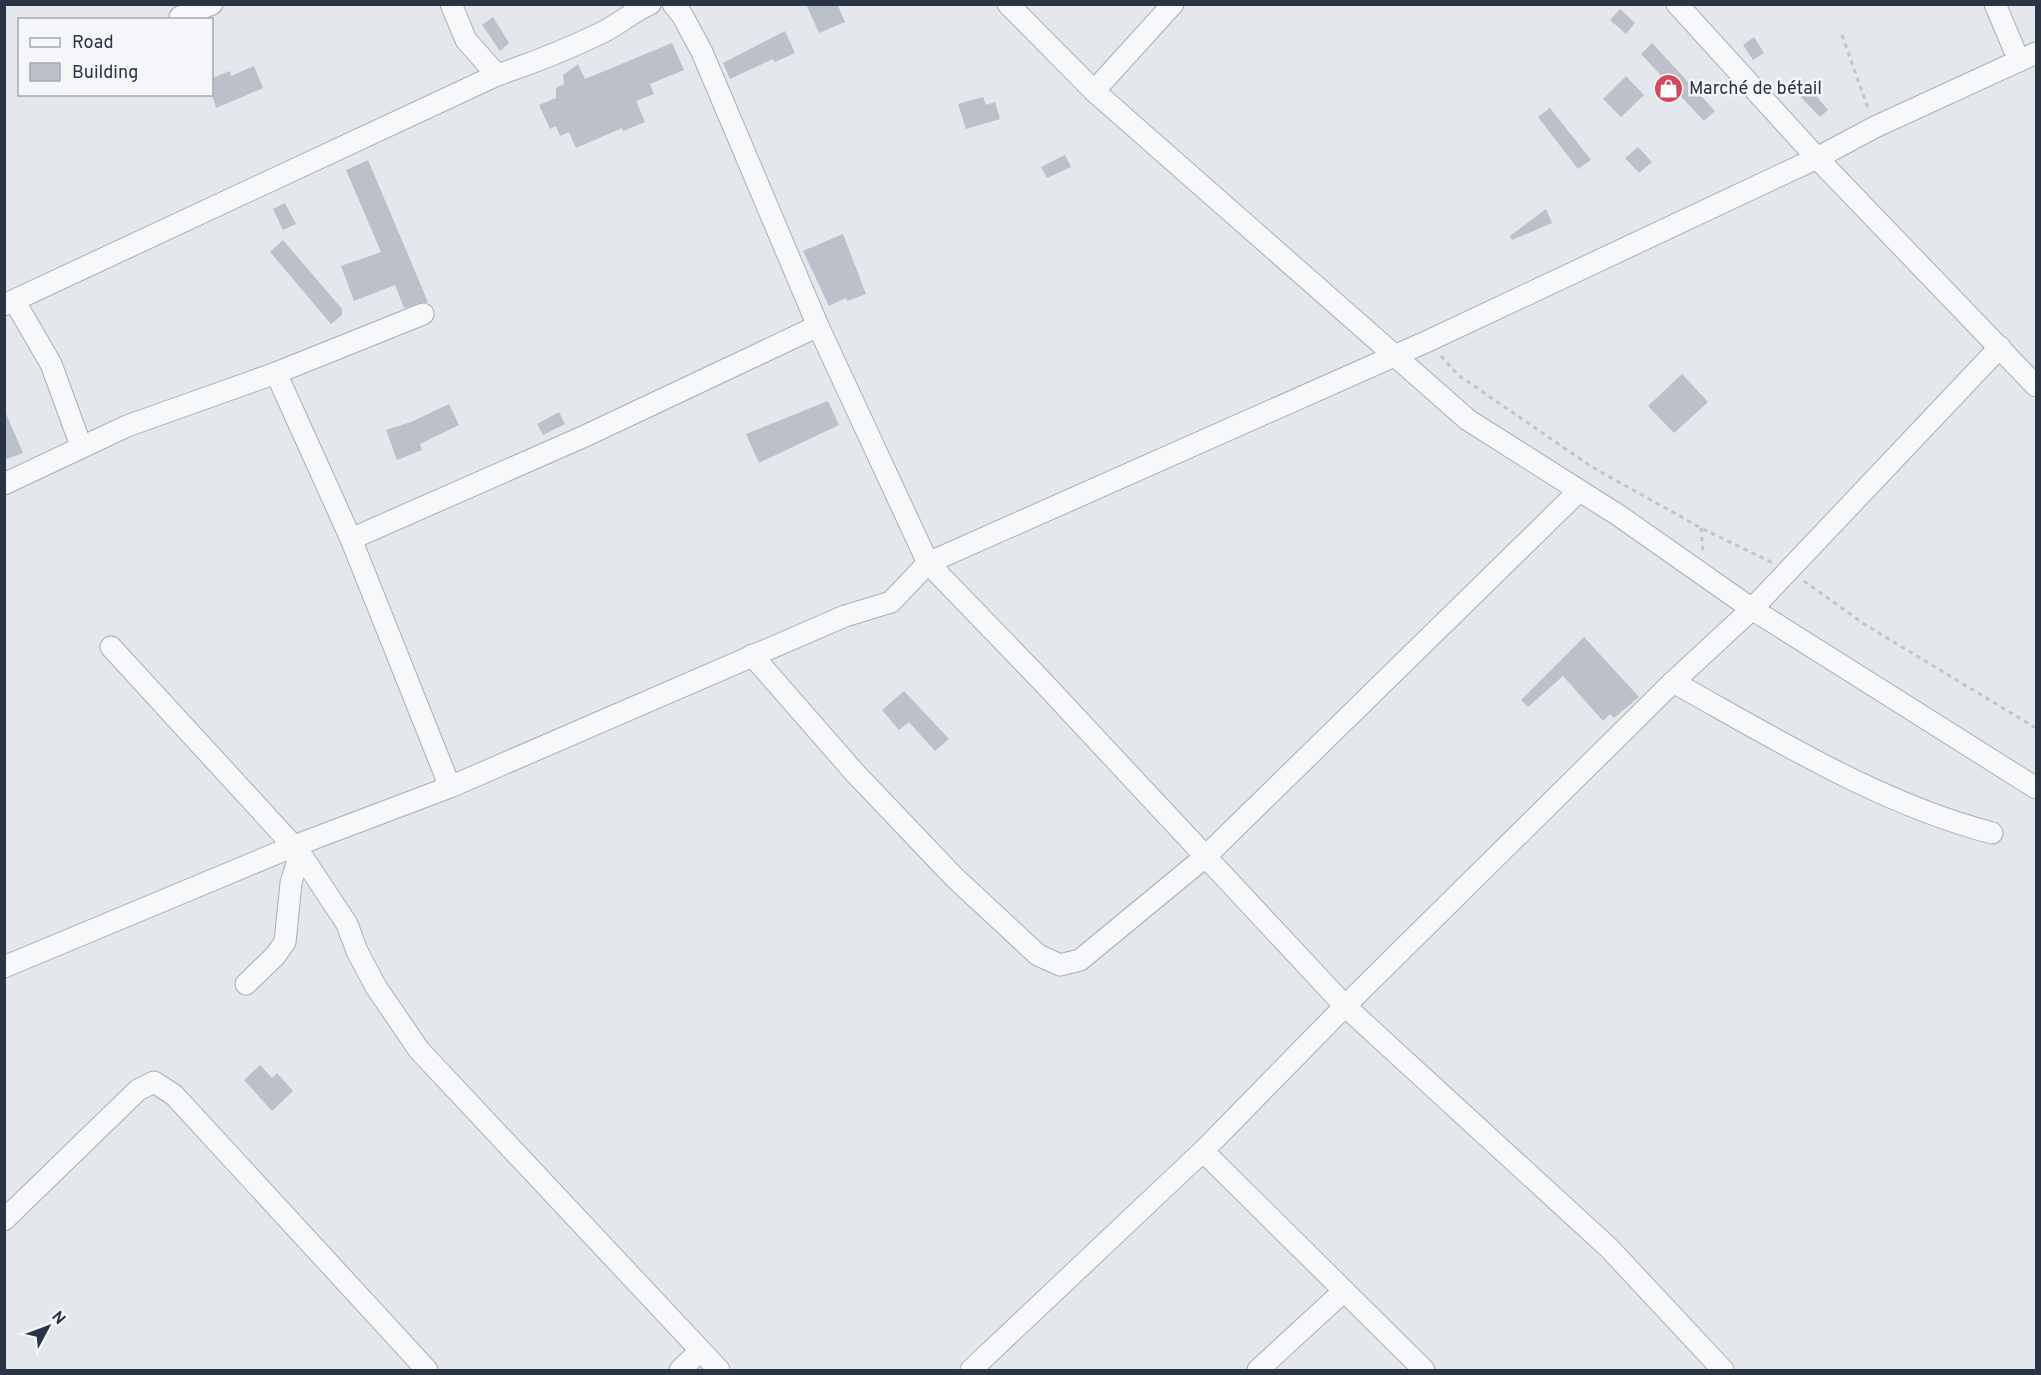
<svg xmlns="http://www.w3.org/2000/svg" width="2041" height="1375" font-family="Overpass,sans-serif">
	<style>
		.building { fill: #bbc0ca }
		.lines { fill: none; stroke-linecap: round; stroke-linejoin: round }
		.minor-casing { stroke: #a9aeb7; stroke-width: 23 }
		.path { stroke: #c2c5cb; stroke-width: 3; stroke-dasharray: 4.5 4.5; stroke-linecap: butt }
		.minor { stroke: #f7f8fa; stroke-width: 21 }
		.labels { text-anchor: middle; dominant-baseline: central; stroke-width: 5; stroke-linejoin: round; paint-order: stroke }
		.poi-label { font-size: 18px; fill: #2b3445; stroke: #f4f6f9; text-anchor: start }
	</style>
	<rect width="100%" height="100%" fill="#e4e7ec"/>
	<g class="building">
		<path d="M806 4H837L845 22 819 33Z"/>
		<path d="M1620 9 1635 23 1626 34 1610 20Z"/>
		<path d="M493 17 509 43 500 51 482 25Z"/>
		<path d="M785 31 795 53 775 62 773 59 730 79 723 63Z"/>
		<path d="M1754 37 1764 53 1753 60 1743 45Z"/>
		<path d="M672 43 684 70 650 84 654 94 636 101 645 122 623 131 622 128 576 148 569 132 560 136 556 126 550 129 539 105 556 98V88L564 84 563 75 578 64 585 79Z"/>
		<path d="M1652 43 1715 111 1704 121 1641 54Z"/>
		<path d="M254 66 263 88 216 108 212 94V78L230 71 231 76Z"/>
		<path d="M1626 76 1644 95 1621 117 1603 99Z"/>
		<path d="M1801 78 1828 110 1820 117 1794 90Z"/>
		<path d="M983 97 986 105 995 102 1000 119 966 129 958 104Z"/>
		<path d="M1550 108 1591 160 1578 169 1538 117Z"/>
		<path d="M1638 147 1652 162 1639 173 1625 158Z"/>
		<path d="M1065 155 1071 167 1047 178 1041 167Z"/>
		<path d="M368 160 428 302 404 308 395 285 354 301 341 266 381 252 346 170Z"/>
		<path d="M285 203 296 224 283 230 273 209Z"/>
		<path d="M1546 209 1552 223 1512 240 1510 236Z"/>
		<path d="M843 234 866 294 847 301 846 298 829 306 803 251Z"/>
		<path d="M283 240 342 309V315L331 324 270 252Z"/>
		<path d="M1682 374 1708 402 1674 433 1648 406Z"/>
		<path d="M828 401 839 425 759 463 746 434Z"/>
		<path d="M449 404 459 425 420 444 422 450 397 460 386 430 411 422Z"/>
		<path d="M4 409 23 453 4 460Z"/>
		<path d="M559 412 565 424 543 435 537 424Z"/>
		<path d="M1584 637 1639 697 1614 718 1610 714 1603 721 1563 676 1528 707 1521 700Z"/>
		<path d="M904 691 949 739 935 751 909 722 899 730 882 710Z"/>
		<path d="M260 1065 272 1078 277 1073 293 1091 272 1111 244 1080Z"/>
	</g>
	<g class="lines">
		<defs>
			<g id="minor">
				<path d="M451 4 466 40 497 75"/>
				<path d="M673 4 682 15 702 52 818 326 928 563 1040 679 1345 1006 1609 1248 1723 1370"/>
				<path d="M1008 4 1094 91 1468 420 1618 515 1752 609 2036 788"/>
				<path d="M1677 4 1817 158 2036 386"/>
				<path d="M1995 4 2019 61"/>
				<path d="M180 17 212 4"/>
				<path d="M1094 91 1173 4"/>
				<path d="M15 302 51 364 81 446"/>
				<path d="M4 305 497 75C533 63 568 49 601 33 618 25 632 12 650 4"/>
				<path d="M276 373 351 539 450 787"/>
				<path d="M4 484 127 426 276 373 423 314"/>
				<path d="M351 539 585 436 818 326"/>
				<path d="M111 647 300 853 347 924 357 951 376 987 419 1050 719 1370"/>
				<path d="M752 655 855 773 955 878 1038 955 1060 965 1080 960 1205 857 1579 491"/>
				<path d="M1673 682C1776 739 1878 803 1992 833"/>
				<path d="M4 967 294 846 450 787 845 616 891 602 928 563 1428 341 1817 158 1875 127 2036 53"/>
				<path d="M246 984 275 956 285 942 291 883 300 853"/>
				<path d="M1203 1151 1424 1370"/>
				<path d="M4 1220 138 1090 154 1082 174 1095 427 1370"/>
				<path d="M680 1370 700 1351"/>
				<path d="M971 1370 1203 1151 1345 1006 1673 682 1752 609 2000 347"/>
				<path d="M1258 1370 1344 1291"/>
			</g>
		</defs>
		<use href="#minor" class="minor-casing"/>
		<g class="path">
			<path d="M1842 35 1869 111"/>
			<path d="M1441 356 1458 375 1592 467 1701 528 1773 563"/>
			<path d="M1701 528 1703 553"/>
			<path d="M1804 581 1864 624 2036 728"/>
		</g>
		<use href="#minor" class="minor"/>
	</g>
	<defs>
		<symbol id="shop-disc" viewBox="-11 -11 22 22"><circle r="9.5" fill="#d1495b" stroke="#f4f6f9"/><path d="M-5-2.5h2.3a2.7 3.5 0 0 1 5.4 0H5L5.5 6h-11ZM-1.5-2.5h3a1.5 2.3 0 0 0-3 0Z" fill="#fff"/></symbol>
	</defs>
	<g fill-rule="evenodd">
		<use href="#shop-disc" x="1652" y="72" width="33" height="33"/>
	</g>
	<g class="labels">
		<g class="poi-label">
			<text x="1689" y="89">Marché de bétail</text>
		</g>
	</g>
	<rect width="2041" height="1375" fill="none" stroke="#2b3445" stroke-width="12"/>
	<rect x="18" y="18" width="195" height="78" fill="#f4f6f9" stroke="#a4a8b1" stroke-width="1.5"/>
	<rect x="30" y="38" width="30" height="9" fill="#f7f8fa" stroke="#a4a8b1" stroke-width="1.5"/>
	<text x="72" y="48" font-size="18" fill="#2b3445">Road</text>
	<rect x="30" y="63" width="30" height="18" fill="#bbc0ca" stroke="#a4a8b1" stroke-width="1.5"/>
	<text x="72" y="78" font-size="18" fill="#2b3445">Building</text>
	<g transform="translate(48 1327) rotate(49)" stroke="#f4f6f9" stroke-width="4.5" paint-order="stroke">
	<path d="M0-4.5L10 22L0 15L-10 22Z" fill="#2b3445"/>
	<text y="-9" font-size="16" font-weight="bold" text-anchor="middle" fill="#2b3445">N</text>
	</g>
</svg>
